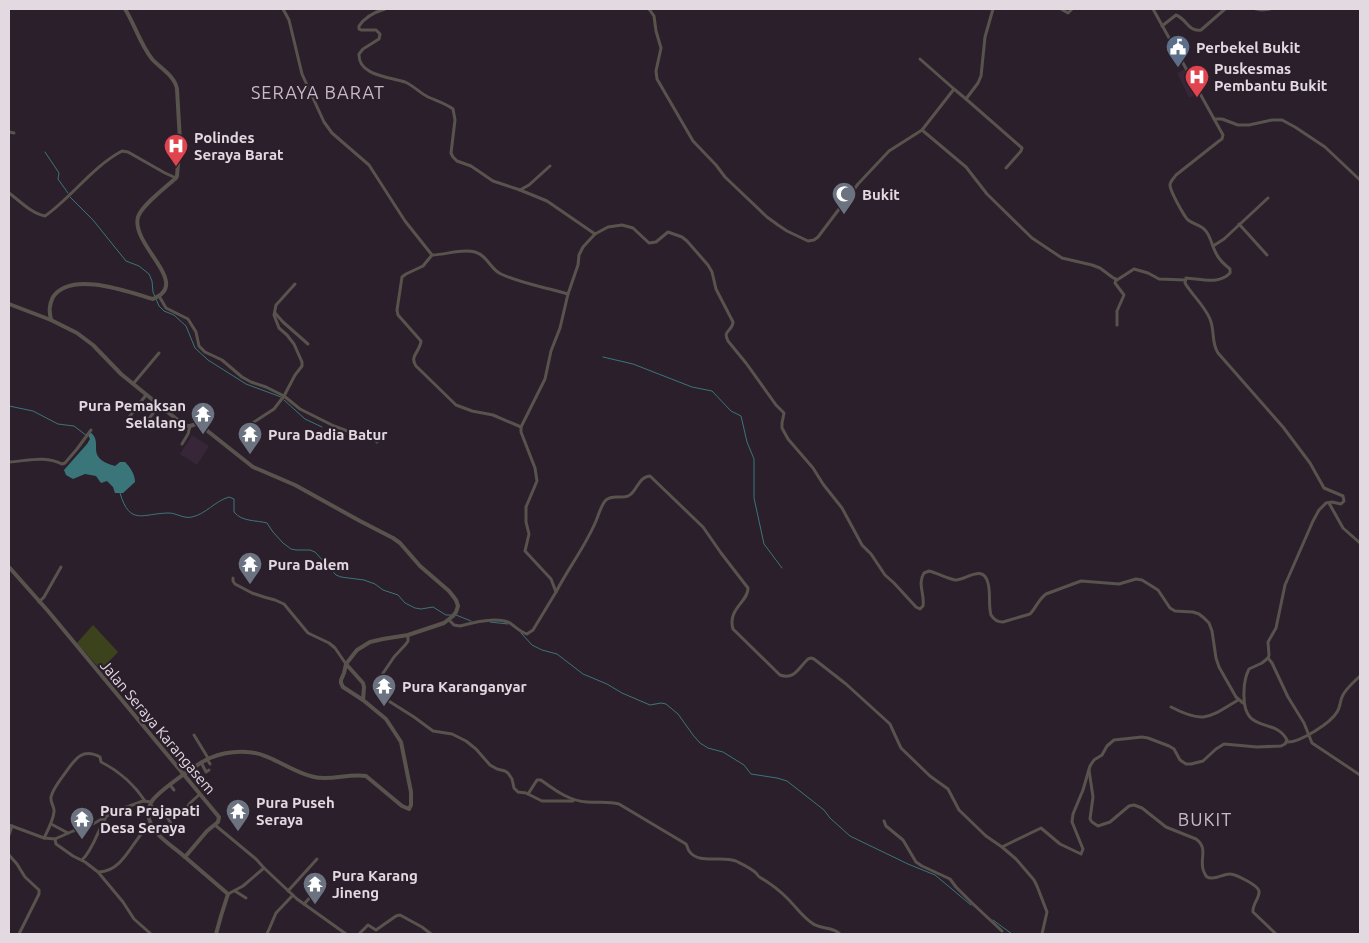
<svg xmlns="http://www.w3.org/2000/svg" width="1369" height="943" font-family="Ubuntu,sans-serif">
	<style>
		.built { fill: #372637 }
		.green { fill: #3c431c }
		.water { fill: #3a7679 }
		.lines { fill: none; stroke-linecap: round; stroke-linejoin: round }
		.stream { stroke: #3a7679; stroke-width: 1 }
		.minor { stroke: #58534c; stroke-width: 3 }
		.tertiary { stroke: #58534c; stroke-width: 4 }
		.labels { text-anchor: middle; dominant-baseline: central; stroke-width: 4.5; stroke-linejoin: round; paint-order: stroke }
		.poi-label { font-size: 15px; font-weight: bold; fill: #e2d9e1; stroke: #2b1f2b; text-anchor: start }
		.street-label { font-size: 15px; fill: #e2d9e1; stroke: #2b1f2b }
		.quarter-label { font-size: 18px; letter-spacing: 1px; fill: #c9b9c9; stroke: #2b1f2b }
	</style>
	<rect width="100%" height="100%" fill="#2b1f2b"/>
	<g class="built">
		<path d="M1185 69 1198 93 1189 98 1177 73Z"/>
		<path d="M192 435 209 446 197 465 180 454Z"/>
	</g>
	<path class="green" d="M93 625 118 652 101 670 77 643Z"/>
	<path class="water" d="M90 432C105 443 83 457 115 466L120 462H125C130 467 135 474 135 482L123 493H115L113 487 107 481 101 483 96 476 85 474 73 479 66 475 64 470 87 444 90 439 88 435Z"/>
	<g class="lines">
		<g class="stream">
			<path d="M45 152 59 173 58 179 68 193"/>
			<path d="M70 197 93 220 126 261 139 266 149 274 152 281 153 292 159 306 164 311 174 315 186 326 195 348 208 360 246 384 281 397"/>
			<path d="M603 357 633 364 692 387 712 391 731 411 741 416 747 442 754 459V498L764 544 782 568"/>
			<path d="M284 400 305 419 322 427"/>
			<path d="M9 406 33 411 58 424 74 426 87 436"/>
			<path d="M120 493C130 527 143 513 169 513 176 513 184 519 192 517 206 514 215 501 229 497L234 499V512C242 522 256 520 267 523L273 532 283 543 291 549 296 550H310L315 552 336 575 341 577 364 580 375 584 383 590 398 595 405 603 415 608 421 609 433 607 446 615H452"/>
			<path d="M456 615 471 621"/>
			<path d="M490 622 508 624"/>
			<path d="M521 633 532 645 542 650 557 654 583 674 607 684 622 693 650 705 661 703 666 704 678 714 693 735 700 743 708 748 723 752 744 765 751 774 777 778 787 781 824 810 830 818 850 836 908 864 935 875 971 905"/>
			<path d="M993 920 1012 934"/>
		</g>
		<g class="minor">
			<path d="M283 9 289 20 302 74 324 122 332 133 369 165 405 221 432 255C446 255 462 248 475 252 488 256 490 269 501 274 522 284 545 287 568 294"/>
			<path d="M385 9C375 12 365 17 359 26V29L361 30H376L380 34 379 39 363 49 359 54C358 76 391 77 405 82 414 86 420 93 428 97 437 101 445 103 453 109L455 120 451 153 453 157 457 161 471 166 493 181 520 190 547 201 595 234"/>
			<path d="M649 9 654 16 656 31 661 48 656 71 657 79 693 141 716 165 725 177 767 217 778 225 787 231 808 241 814 240 818 237 858 184 889 151 922 130 954 89 966 99 978 83 981 76 985 37 993 9"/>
			<path d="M1061 9 1068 13 1072 9"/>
			<path d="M1256 9 1262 10 1270 9"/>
			<path d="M1162 26 1176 15C1187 19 1188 32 1201 30L1225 9"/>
			<path d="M920 59 954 89"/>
			<path d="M966 99 1022 148 1021 151 1006 168"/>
			<path d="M1214 119H1222L1238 125H1249L1272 120H1282L1295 127 1325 147 1360 180"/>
			<path d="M922 130 966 167 987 194 1032 238 1062 258 1092 265 1100 268 1112 277 1117 280 1134 269 1148 273 1159 279 1185 280"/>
			<path d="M9 132 14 133"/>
			<path d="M520 190 529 185 550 166"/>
			<path d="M9 193C20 201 32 214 45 216 72 197 92 167 122 151L128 152 165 173 176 178"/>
			<path d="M1239 224 1267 255"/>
			<path d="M1213 246 1224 239 1268 198"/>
			<path d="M432 255 423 266 406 274 402 277 397 310 398 315 421 341C420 352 409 356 416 366L456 405 472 411 493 415 521 427"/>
			<path d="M1116 279 1115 283 1124 295 1117 311V325"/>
			<path d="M159 296 166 308 188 319 196 332 199 346 205 352 222 360 242 377 251 382 266 387 284 396 300 409 334 426 358 435H371L377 442"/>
			<path d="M275 313 283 322 308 344"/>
			<path d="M133 384 159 353"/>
			<path d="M127 420 146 395"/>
			<path d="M146 423 159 405"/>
			<path d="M248 426 274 409 284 396 295 375 302 366V362L294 344 287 335 279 328 274 315 276 305 295 284"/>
			<path d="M182 444 188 434 190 426"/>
			<path d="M9 462C27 461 45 455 62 464L65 463 77 449 91 430"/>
			<path d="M1329 503 1343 528 1360 543"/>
			<path d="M233 578V581L235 584 252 593 264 597 275 600 284 604 308 633 329 643 335 648 346 664"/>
			<path d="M556 592C569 567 585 547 596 521 599 514 601 505 606 500 614 493 624 501 631 494 638 488 639 477 650 476L703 527 721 553 748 588C749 601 727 609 733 629L780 675C795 680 798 668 808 659L811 658 814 659 846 684 890 724 901 748 930 776 948 789 959 810 986 836 1002 847"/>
			<path d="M39 602 44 597 61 567"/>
			<path d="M449 620 454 625 460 626C474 622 497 616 510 623 516 627 520 632 527 634L533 630 556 592 551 579 525 551 529 534 526 522V507L537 481 535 468 521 432V427L545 379 551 351 560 328 568 294 578 265 579 255 583 247 595 234 608 227 622 225 633 228 649 243 656 242 668 232 682 237 687 241 708 265 712 272 716 289 733 322C733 331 722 330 728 341L746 363 776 405 784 413 782 423V428L788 439 813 468 823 484 842 508 862 545 871 554 885 575 894 583 916 607 920 609 923 606C925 594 917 584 924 573L929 571C937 573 946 578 955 580 965 581 983 563 988 583 991 594 988 604 991 615 994 620 998 622 1003 622L1030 614C1036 608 1038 600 1046 594L1081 581 1119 584 1136 579 1142 580 1158 590 1170 608 1175 611 1193 612 1199 614 1204 618 1209 623 1212 631 1216 658 1219 667 1236 697 1243 703"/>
			<path d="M408 635V641L406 644 394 657 375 685 374 689 376 693 414 717 433 731 452 734 466 741 476 749 490 765 497 769 505 771 508 773 512 779 514 788 518 792 526 793 542 801H573"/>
			<path d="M1268 658 1272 663 1288 697 1304 723 1312 743 1360 775"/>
			<path d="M1171 707C1204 724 1208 718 1238 700"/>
			<path d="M194 735 208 758"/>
			<path d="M1287 742C1299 743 1331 723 1337 712 1340 708 1340 702 1342 697 1345 689 1354 682 1360 676"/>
			<path d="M207 759 210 764"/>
			<path d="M201 762 206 772 209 770"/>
			<path d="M1089 770 1093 797 1090 819 1092 822 1098 826 1110 822 1129 806 1134 805 1142 808 1166 827 1196 839C1210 849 1197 862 1205 874 1206 877 1209 878 1211 878 1217 879 1223 874 1230 874 1235 874 1258 885 1259 891 1260 898 1252 904 1253 912L1276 934"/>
			<path d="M170 785 174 790"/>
			<path d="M528 794 537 780H541C555 790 569 801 587 802 598 803 608 801 619 804L686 844C687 846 688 849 689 851 699 865 721 855 736 861 742 864 751 868 756 873 759 876 756 875 761 878 771 884 780 891 788 899 796 907 803 917 812 923 821 930 832 926 840 934"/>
			<path d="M150 805 167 817 172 825"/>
			<path d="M184 812 190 803 200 794"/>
			<path d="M884 821 886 826 903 840 916 862 922 866 950 879 956 887 972 903 1002 931"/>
			<path d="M51 824 68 833"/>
			<path d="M9 825 44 838 55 839 73 831 84 829 116 811 143 801 151 802"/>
			<path d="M215 825 256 859 264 868 297 899 346 934"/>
			<path d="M9 835 12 826"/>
			<path d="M44 838C48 830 53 821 54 812 55 807 50 803 51 797 53 789 58 783 63 776 73 763 80 746 100 757L101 762C119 771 133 783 145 801"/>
			<path d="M55 839 56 844 73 856 85 862 98 872 123 902 134 919 151 934"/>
			<path d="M9 855 17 864 25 877 39 890V894L19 934"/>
			<path d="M82 860C93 850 98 830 106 817"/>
			<path d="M99 872C125 871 133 837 151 824"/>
			<path d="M235 891 246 898"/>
			<path d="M288 891 317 859"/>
			<path d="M228 894 243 886 264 868"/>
			<path d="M304 904 318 889"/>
			<path d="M267 934 276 913 293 895"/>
			<path d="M359 934 368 925 376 930 396 916 400 915 422 927 431 934"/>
			<path d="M1042 934 1047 912 1037 886 1034 880 1016 859 1002 847 1041 828 1060 844 1081 854 1083 849 1072 822 1073 814 1083 790 1090 766 1094 760 1102 755 1107 746 1114 740 1142 737 1148 738 1169 746 1174 749 1180 760 1186 764H1191L1203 761 1216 749 1224 744 1257 747 1281 746 1285 744 1287 740C1275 716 1242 736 1244 692 1244 684 1245 677 1249 669L1262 663 1268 658 1269 655 1268 642 1276 628 1285 585 1313 521 1319 510 1326 503 1332 502 1341 504 1344 501 1343 496 1324 488 1310 463 1283 427 1218 353C1211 342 1215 331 1210 319 1204 305 1192 295 1185 283L1186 278C1201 279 1219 285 1230 273V269C1225 265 1220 261 1217 255 1212 247 1211 236 1205 230 1201 225 1193 224 1188 220 1184 216 1170 191 1170 185 1170 181 1174 178 1176 175L1219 141 1222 139 1223 135 1153 9"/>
		</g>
		<g class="tertiary">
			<path d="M9 304 51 320 77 333 93 345 121 374 185 426H190L196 424 200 425 253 467 295 485 360 521 393 538 400 543 420 566 449 591 456 600 458 606 456 612 453 616 444 623 408 635 383 639 370 642 357 650 346 664 363 683 364 687 363 700 386 719 401 742 411 792V805L409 809 402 806 366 776C349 773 331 781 314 777 290 772 271 753 247 752 234 751 222 753 210 758 198 763 159 791 152 801 149 806 148 813 149 819 154 836 173 846 185 857"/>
			<path d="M51 320C49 311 49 305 53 297 71 270 129 292 153 299 159 296 165 293 166 286 169 268 132 239 138 217 141 206 167 186 176 178L177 176 180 141 177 89C175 76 160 68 152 59 140 44 135 25 125 9"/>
			<path d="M9 567 48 611 219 817 218 822 207 831 185 857 228 894 221 916 216 934"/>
			<path d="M346 664 344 673 341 680V683L343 687 363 700"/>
		</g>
	</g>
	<defs>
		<symbol id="civic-pin" viewBox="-11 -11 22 30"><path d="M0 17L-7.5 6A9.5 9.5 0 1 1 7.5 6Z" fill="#5c6f8a" stroke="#2b1f2b"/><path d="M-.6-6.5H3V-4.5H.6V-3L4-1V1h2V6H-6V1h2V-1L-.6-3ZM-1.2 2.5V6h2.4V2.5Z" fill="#fff"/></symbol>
		<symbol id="hospital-pin" viewBox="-11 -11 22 30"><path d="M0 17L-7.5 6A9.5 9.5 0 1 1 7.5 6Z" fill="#e0444e" stroke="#2b1f2b"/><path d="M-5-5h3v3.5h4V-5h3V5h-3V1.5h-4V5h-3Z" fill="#fff"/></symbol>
		<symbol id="mosque-pin" viewBox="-11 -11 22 30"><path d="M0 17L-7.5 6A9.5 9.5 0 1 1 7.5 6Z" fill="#6b7280" stroke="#2b1f2b"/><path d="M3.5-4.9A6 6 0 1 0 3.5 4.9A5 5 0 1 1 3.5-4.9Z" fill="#fff"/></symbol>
		<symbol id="temple-pin" viewBox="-11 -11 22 30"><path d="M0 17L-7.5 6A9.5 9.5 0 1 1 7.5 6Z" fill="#6b7280" stroke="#2b1f2b"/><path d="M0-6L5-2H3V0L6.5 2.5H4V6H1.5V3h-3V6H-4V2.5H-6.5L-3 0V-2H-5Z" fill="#fff"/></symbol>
	</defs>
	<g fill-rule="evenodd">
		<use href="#civic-pin" x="1164" y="33" width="28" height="38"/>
		<use href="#hospital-pin" x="1183" y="63" width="28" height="38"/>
		<use href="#hospital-pin" x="162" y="132" width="28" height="38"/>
		<use href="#mosque-pin" x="830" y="180" width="28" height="38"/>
		<use href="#temple-pin" x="189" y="400" width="28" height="38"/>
		<use href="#temple-pin" x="236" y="420" width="28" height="38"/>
		<use href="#temple-pin" x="236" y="550" width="28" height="38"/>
		<use href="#temple-pin" x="370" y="672" width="28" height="38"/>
		<use href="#temple-pin" x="224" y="797" width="28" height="38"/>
		<use href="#temple-pin" x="68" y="805" width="28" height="38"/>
		<use href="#temple-pin" x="301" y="870" width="28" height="38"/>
	</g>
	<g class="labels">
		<g class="poi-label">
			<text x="1196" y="47">Perbekel Bukit</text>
			<text x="1214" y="68">Puskesmas<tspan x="1214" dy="17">Pembantu Bukit</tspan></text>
			<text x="194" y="137">Polindes<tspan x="194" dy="17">Seraya Barat</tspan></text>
			<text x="862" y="194">Bukit</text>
			<text x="186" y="405" text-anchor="end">Pura Pemaksan<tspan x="186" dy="17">Selalang</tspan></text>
			<text x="268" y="434">Pura Dadia Batur</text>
			<text x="268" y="564">Pura Dalem</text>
			<text x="402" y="686">Pura Karanganyar</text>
			<text x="256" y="802">Pura Puseh<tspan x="256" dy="17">Seraya</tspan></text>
			<text x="100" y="810">Pura Prajapati<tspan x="100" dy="17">Desa Seraya</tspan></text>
			<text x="332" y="875">Pura Karang<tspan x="332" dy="17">Jineng</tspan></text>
		</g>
		<g class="street-label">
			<text transform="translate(158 727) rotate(50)">Jalan Seraya Karangasem</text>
		</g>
		<g class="quarter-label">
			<text x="318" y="92">SERAYA BARAT</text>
			<text x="1205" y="819">BUKIT</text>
		</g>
	</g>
	<rect width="1369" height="943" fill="none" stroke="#e2d9e1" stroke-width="20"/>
</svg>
